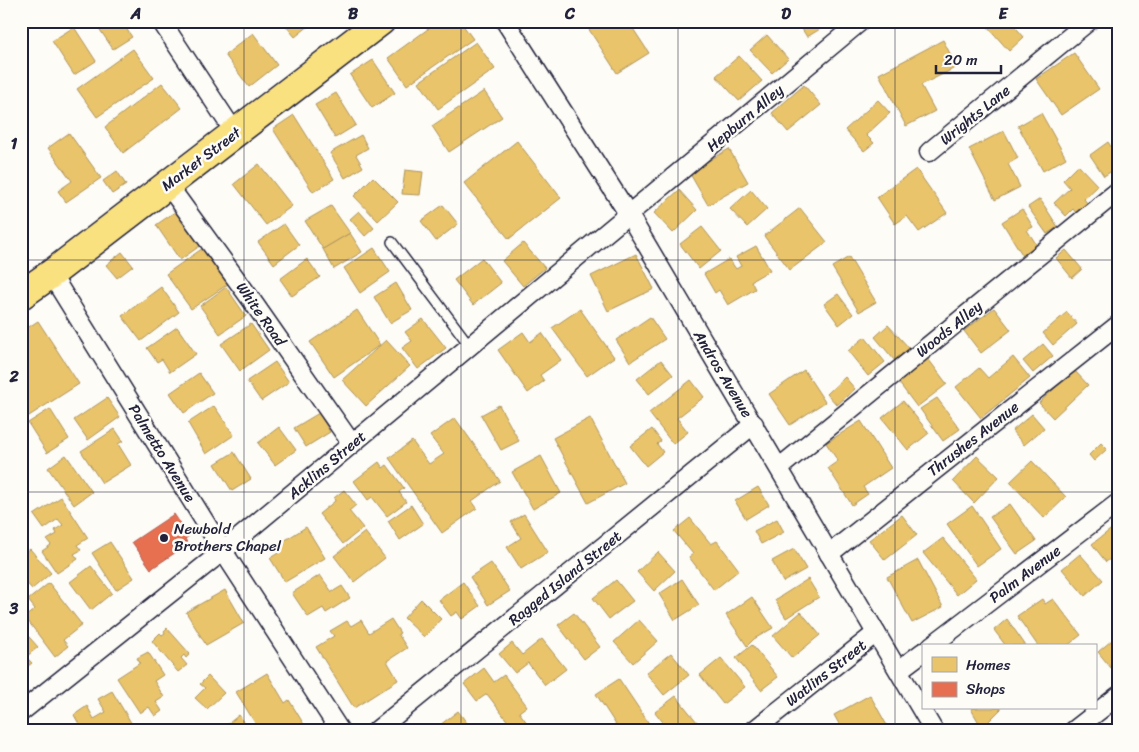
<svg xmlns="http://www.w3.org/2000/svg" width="1139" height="752" font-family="Sriracha,sans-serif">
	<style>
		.homes { fill: #e9c46a; stroke: #ad935c }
		.shops { fill: #e76f51; stroke: #ac584a }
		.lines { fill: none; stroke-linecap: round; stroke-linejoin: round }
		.lane-casing { stroke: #22223b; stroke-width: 12 }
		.street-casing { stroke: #22223b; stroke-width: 21 }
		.primary-casing { stroke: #22223b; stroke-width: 31 }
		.lane { stroke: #fdfcf7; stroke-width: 9 }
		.street { stroke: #fdfcf7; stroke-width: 18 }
		.primary { stroke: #fae180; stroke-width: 28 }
		.grid { fill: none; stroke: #22223b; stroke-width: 1; stroke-opacity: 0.55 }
		.poi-dot { fill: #22223b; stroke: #fdfcf7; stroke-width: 2 }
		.labels { text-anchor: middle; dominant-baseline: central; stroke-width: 5; stroke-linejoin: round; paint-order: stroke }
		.street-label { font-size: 15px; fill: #22223b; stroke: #fdfcf7 }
		.poi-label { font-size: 15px; fill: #22223b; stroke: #fdfcf7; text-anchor: start }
		.neatline { fill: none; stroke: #22223b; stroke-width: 2 }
		.grid-label { font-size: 16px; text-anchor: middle; font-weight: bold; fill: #22223b }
	</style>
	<rect width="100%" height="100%" fill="#fdfcf7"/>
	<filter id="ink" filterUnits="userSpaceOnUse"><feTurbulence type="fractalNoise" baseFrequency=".02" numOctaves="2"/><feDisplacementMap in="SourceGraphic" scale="10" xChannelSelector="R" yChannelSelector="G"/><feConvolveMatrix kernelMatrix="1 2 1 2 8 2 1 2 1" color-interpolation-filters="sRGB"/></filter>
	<g filter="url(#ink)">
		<g class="homes">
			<path d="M21 21H33L21 29Z"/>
			<path d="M94 21H121L132 37 113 49Z"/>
			<path d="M282 21H315L295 37Z"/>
			<path d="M439 21H460L473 39 407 85 388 58Z"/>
			<path d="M598 21H628L649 53 617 73 588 28Z"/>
			<path d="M797 21H822L825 26 807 37Z"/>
			<path d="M993 21H1010L1024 37 1009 51 987 26Z"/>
			<path d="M74 27 96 61 74 75 52 41Z"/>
			<path d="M253 33 277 65 249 87 225 55Z"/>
			<path d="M767 35 788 59 772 73 750 50Z"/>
			<path d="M943 40 957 67 921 85 935 111 906 126 879 74Z"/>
			<path d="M476 42 495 69 438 109 419 82Z"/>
			<path d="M133 49 154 78 97 117 77 89Z"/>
			<path d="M1074 53 1099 89 1061 115 1036 79Z"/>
			<path d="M739 56 762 81 739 101 716 76Z"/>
			<path d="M373 60 395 93 372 108 350 75Z"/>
			<path d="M162 83 182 108 123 153 105 127Z"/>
			<path d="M804 85 821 105 788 132 772 113Z"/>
			<path d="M484 91 502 117 449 152 432 126Z"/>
			<path d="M336 93 356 125 335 138 315 105Z"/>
			<path d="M878 100 890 113 866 135 874 143 864 151 845 130Z"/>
			<path d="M1041 113 1066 158 1043 171 1018 126Z"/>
			<path d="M294 115 334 179 313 192 273 129Z"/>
			<path d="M1004 131 1018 158 1008 164 1020 187 995 200 969 149Z"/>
			<path d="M69 133 101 178 66 202 58 191 72 181 48 148Z"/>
			<path d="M361 135 368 148 356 155 363 167 345 178 330 153Z"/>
			<path d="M517 141 561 198 509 239 464 183Z"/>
			<path d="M1108 142 1118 157V167L1104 176 1090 155Z"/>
			<path d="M729 149 748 182 708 205 689 172Z"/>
			<path d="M259 164 292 206 266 225 234 184Z"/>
			<path d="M1078 165 1098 186 1084 199 1087 203 1076 213 1073 209 1066 216 1054 203 1070 188 1063 180Z"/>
			<path d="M916 169 947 213 919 232 907 216 895 224 877 197Z"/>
			<path d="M405 170 423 172 420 195 402 194Z"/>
			<path d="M117 171 126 185 112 194 103 181Z"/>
			<path d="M373 177 398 202 378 221 354 196Z"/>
			<path d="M679 190 697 210 673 233 654 213Z"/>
			<path d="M751 190 767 209 747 227 730 209Z"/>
			<path d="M1040 199 1058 227 1047 234 1028 207Z"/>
			<path d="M443 205 458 224 436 241 421 221Z"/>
			<path d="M331 206 350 233 323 249 305 221Z"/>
			<path d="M800 208 827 242 790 270 764 236Z"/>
			<path d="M179 209 204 243 180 260 156 225Z"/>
			<path d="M1022 209 1033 227 1027 230 1038 247 1023 256 1002 222Z"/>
			<path d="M359 211 374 228 365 236 350 219Z"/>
			<path d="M284 224 299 245 274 264 258 242Z"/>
			<path d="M702 227 721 251 699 269 680 244Z"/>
			<path d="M350 233 362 252 334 269 323 249Z"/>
			<path d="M523 243 545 268 523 286 502 261Z"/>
			<path d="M206 246 231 282 191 309 166 274Z"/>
			<path d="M756 246 770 270 751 281 755 289 728 305 719 290 715 293 704 274 729 259 736 269 741 266 736 257Z"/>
			<path d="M374 248 390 272 360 293 344 268Z"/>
			<path d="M1066 250 1082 269 1072 278 1056 258Z"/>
			<path d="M122 252 133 266 117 278 106 265Z"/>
			<path d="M636 254 654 289 608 311 591 276Z"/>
			<path d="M849 257 876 302 859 312 832 267Z"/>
			<path d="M482 258 501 283 473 305 454 280Z"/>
			<path d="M307 259 320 277 292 296 280 279Z"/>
			<path d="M396 283 412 310 390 323 374 297Z"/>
			<path d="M161 287 179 312 141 341 122 316Z"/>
			<path d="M226 287 246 316 220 334 200 306Z"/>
			<path d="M838 294 853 314 839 325 824 304Z"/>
			<path d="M994 308 1011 330 981 353 964 331Z"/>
			<path d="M580 309 614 357 587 376 552 328Z"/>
			<path d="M357 310 380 345 334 377 310 342Z"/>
			<path d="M1067 312 1077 324 1053 345 1043 333Z"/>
			<path d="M650 317 665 339 630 362 616 340Z"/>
			<path d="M423 319 446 348 418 369 402 348 412 341 405 332Z"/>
			<path d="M38 321 79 384 21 421V332Z"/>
			<path d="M251 324 269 350 240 371 221 344Z"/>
			<path d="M888 325 910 349 895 361 875 337Z"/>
			<path d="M177 327 196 354 170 372 162 359 157 362 147 348Z"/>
			<path d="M523 332 530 342 542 333 561 360 540 375 544 381 528 393 498 350Z"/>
			<path d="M865 337 885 362 868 376 848 351Z"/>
			<path d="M386 340 410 366 366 406 342 380Z"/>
			<path d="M1043 344 1053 356 1033 373 1023 361Z"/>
			<path d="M926 356 947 384 917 407 896 379Z"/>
			<path d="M1013 357 1030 378 981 418 956 387 979 368 988 378Z"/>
			<path d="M661 360 673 375 649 394 637 379Z"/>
			<path d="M275 362 289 382 261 401 247 381Z"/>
			<path d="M804 370 825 402 790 425 769 394Z"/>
			<path d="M1074 370 1088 385 1053 418 1039 403Z"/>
			<path d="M199 373 213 393 184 413 170 393Z"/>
			<path d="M845 377 855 389 837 405 827 394Z"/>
			<path d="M691 380 704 397 677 418 688 432 673 444 649 413Z"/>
			<path d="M107 398 120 417 88 440 74 420Z"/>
			<path d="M937 398 960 429 943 441 920 409Z"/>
			<path d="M903 401 929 433 908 450 882 418Z"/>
			<path d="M499 405 519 441 501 450 481 415Z"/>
			<path d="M214 406 234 435 206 454 188 423Z"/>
			<path d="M50 409 69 439 47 453 28 423Z"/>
			<path d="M319 413 330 432 306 447 294 428Z"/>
			<path d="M1032 414 1044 428 1024 445 1012 431Z"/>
			<path d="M455 418 500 481 472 501 477 508 442 533 389 458 412 441 429 464 444 454 430 436Z"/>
			<path d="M590 418 625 483 588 503 553 438Z"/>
			<path d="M861 421 891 468 863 487 868 494 852 505 828 468 838 461 826 443Z"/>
			<path d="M279 427 296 450 275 465 258 443Z"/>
			<path d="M115 429 123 441 118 444 131 465 102 483 81 451Z"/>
			<path d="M652 429 661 441 657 444 663 452 646 466 630 446Z"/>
			<path d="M1101 443 1107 449 1094 461 1089 455Z"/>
			<path d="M234 452 251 479 232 491 215 464Z"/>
			<path d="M66 455 92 492 74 505 48 468Z"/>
			<path d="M541 456 561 493 533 509 512 472Z"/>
			<path d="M977 456 999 477 974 503 953 481Z"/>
			<path d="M1032 461 1066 497 1044 518 1010 482Z"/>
			<path d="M379 462 383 468 387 465 404 488 399 492 406 502 387 516 372 497 368 500 354 481Z"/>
			<path d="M758 487 769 505 746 519 735 501Z"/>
			<path d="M344 490 356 505 349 511 363 528 343 544 319 514 335 501 334 498Z"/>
			<path d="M61 497 88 538 77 545 81 550 74 554 78 559 57 573 42 551 51 545 47 540 57 534 55 530 63 525 58 519 44 529 34 515Z"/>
			<path d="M1010 504 1036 541 1017 554 990 517Z"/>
			<path d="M411 505 423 524 400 540 388 521Z"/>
			<path d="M972 506 1001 549 977 566 947 524Z"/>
			<path d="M524 514 548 552 521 569 507 547 521 538 511 522Z"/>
			<path d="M902 515 917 535 885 560 869 540Z"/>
			<path d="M690 518 711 544 717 541 739 570 714 590 689 557 693 554 674 531Z"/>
			<path d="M777 519 784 532 761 544 754 531Z"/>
			<path d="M1118 524V553L1106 562 1092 544Z"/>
			<path d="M306 527 325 558 285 582 270 558 280 552 276 546Z"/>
			<path d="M365 532 385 558 354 582 334 556Z"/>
			<path d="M943 538 976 579 957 595 923 553Z"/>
			<path d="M110 542 134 578 116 590 92 553Z"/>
			<path d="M30 549 51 573 32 589 21 577V556Z"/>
			<path d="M794 549 806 569 783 582 772 561Z"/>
			<path d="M658 552 675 571 654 591 637 572Z"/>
			<path d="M1080 554 1103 580 1085 596 1062 569Z"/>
			<path d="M918 560 943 607 912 623 887 577Z"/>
			<path d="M491 563 510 591 488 605 470 577Z"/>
			<path d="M91 566 112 593 91 610 70 582Z"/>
			<path d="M320 575 332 592 342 586 350 598 326 613 323 608 308 617 292 593Z"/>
			<path d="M682 579 699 605 675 620 659 594Z"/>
			<path d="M808 579 819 597 786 618 775 600Z"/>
			<path d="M616 580 633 601 609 619 593 598Z"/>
			<path d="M463 582 480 606 462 619 457 612 451 616 439 600Z"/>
			<path d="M49 583 82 625 63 640 68 646 55 657 25 617 35 609 28 600Z"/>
			<path d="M225 590 244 623 206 645 186 612Z"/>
			<path d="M752 597 773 628 754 639 747 646 726 615Z"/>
			<path d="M421 599 441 619 424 637 404 618Z"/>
			<path d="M1042 599 1045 604 1053 599 1081 635 1067 646H1038L1017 616Z"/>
			<path d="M801 612 820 635 792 658 773 636Z"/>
			<path d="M574 613 600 647 584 659 558 625Z"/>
			<path d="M391 619 400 633 398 634 407 648 387 661 398 680 354 708 316 647 334 636 330 631 347 621 351 626 361 620 369 633Z"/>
			<path d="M1007 619 1026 646H1006L994 630Z"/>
			<path d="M639 620 658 641 633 663 614 642Z"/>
			<path d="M21 628 38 647 26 657 32 663 23 670 21 667Z"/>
			<path d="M167 628 190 654 186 658 184 655 181 658 187 665 178 672 152 641 160 633 162 635 165 633 164 631Z"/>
			<path d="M1118 635V662L1111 668 1098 652Z"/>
			<path d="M542 639 566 669 545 685 528 663 515 673 499 654 512 643 522 655Z"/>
			<path d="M752 645 778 677 761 690 736 658Z"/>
			<path d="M148 652 163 675 154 681 164 697 156 702 162 711 155 716 149 707 140 713 117 678 140 663 137 658Z"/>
			<path d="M671 653 689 675 664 695 646 673Z"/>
			<path d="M721 658 745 687 723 704 700 675Z"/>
			<path d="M484 668 494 682 504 675 527 706 519 712 533 731H515L487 694 477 701 464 684Z"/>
			<path d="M267 673 285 703 289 700 308 731H260L236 692Z"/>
			<path d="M208 676 224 693 207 709 195 698 205 688 200 684Z"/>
			<path d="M619 679 654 731H620L596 694Z"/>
			<path d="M112 691 136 731H83L74 715 87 706 94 719 106 712 98 699Z"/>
			<path d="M870 695 890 731H843L834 715Z"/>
			<path d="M676 696 701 727 696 731H670L655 712Z"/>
			<path d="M973 708H1001V709L982 728 971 709Z"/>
			<path d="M458 711 473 731H437L435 729Z"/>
			<path d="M239 715 249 729 247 731H219Z"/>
		</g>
		<path class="shops" d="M174 514 189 536 185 539 188 544 151 569 132 542Z"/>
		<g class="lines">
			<defs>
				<path id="lane" d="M392 242 470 346"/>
				<g id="street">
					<path d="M161 21 235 133"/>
					<path d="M505 21 629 215 934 731"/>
					<path d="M929 152 1089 21"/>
					<path d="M168 185 250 298 352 444"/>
					<path d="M51 274 223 551 340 731"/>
					<path d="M780 467 1118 191"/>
					<path d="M829 554 1118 325"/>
					<path d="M931 646 1118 503"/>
					<path d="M899 670 923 652"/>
					<path d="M21 712 223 551 861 21"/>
					<path d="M376 731 754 424"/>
					<path d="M753 731 876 633"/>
					<path d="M1073 731 1118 696"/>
				</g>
				<path id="primary" d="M21 295 51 274 381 21"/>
			</defs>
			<use href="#lane" class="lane-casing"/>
			<use href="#street" class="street-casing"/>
			<use href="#primary" class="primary-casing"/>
			<use href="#lane" class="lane"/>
			<use href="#street" class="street"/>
			<use href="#primary" class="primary"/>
		</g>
	</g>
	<path class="grid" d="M244 21V731M461 21V731M678 21V731M895 21V731M21 260H1118M21 492H1118"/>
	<circle class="poi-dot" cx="164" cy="538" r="5"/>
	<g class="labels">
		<g class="street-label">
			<text transform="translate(975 115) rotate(-39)">Wrights Lane</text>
			<text transform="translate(745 118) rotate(-40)">Hepburn Alley</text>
			<text transform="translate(201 159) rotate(-37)">Market Street</text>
			<text transform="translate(261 314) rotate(55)">White Road</text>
			<text transform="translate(949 329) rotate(-39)">Woods Alley</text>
			<text transform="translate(723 374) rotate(59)">Andros Avenue</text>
			<text transform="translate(973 439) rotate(-38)">Thrushes Avenue</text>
			<text transform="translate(162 453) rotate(58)">Palmetto Avenue</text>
			<text transform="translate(327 465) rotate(-40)">Acklins Street</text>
			<text transform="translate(1025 574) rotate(-37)">Palm Avenue</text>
			<text transform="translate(565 578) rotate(-39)">Ragged Island Street</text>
			<text transform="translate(826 673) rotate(-38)">Watlins Street</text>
		</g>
		<g class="poi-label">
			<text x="174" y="529">Newbold<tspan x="174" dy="17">Brothers Chapel</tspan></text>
		</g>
	</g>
	<rect width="1139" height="752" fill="none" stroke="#fdfcf7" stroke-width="55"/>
	<rect x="922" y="644" width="175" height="65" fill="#fdfcf7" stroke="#a5a5ac"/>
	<rect x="932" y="657" width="25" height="15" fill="#e9c46a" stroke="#a5a5ac"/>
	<text x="966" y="670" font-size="15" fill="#22223b">Homes</text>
	<rect x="932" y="682" width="25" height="15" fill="#e76f51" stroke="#a5a5ac"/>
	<text x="966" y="694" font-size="15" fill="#22223b">Shops</text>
	<path d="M936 65v8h65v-8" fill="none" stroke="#22223b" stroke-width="2.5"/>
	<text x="944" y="65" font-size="15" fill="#22223b" stroke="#fdfcf7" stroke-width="4" paint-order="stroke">20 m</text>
	<rect x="28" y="28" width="1084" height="696" class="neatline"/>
	<g class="grid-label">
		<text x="136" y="19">A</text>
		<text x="353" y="19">B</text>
		<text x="570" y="19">C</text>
		<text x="786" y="19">D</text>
		<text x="1003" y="19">E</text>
		<text x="14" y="149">1</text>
		<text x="14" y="382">2</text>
		<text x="14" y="614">3</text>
	</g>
</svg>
